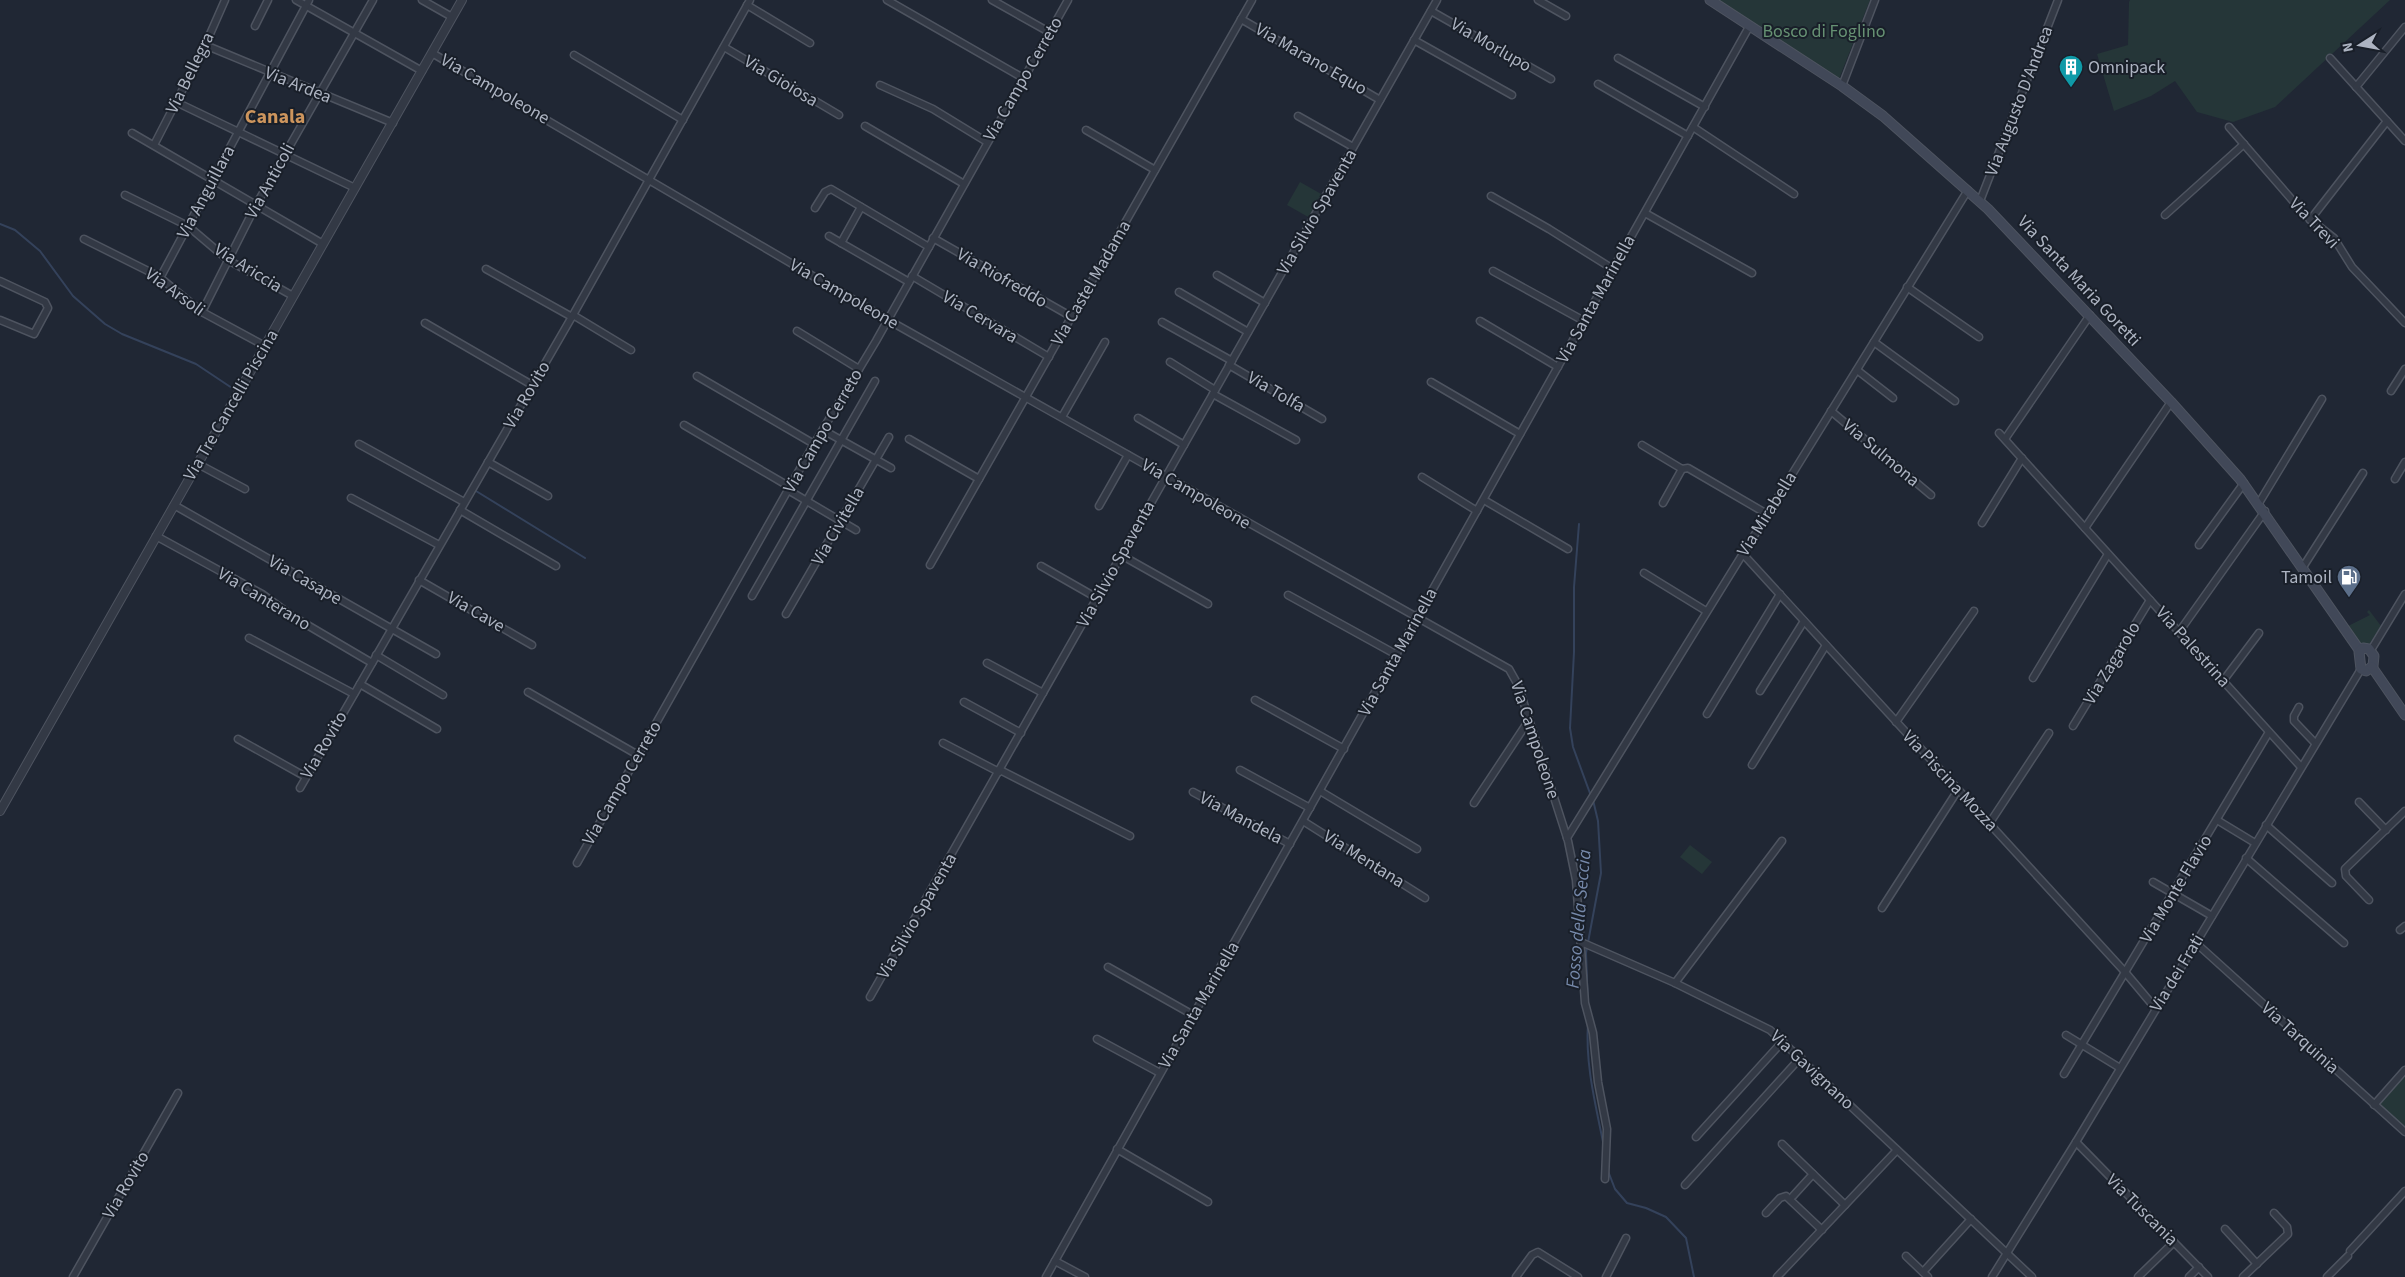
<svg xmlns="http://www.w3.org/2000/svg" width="2405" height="1277" font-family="'Source Sans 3',sans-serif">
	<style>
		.green { fill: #253638 }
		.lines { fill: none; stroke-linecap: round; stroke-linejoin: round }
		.stream { stroke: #34425b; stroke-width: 2 }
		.minor-casing { stroke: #4e5460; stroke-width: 9 }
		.tertiary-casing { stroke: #4e5460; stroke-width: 10 }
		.secondary-casing { stroke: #4e5460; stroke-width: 11 }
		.minor { stroke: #333945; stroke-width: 6 }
		.tertiary { stroke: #333945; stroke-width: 8 }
		.secondary { stroke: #414858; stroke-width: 9 }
		.labels { text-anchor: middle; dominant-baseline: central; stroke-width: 4; stroke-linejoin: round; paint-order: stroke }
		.park-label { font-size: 18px; fill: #669173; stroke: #191f29 }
		.street-label { font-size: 18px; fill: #adb4c2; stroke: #191f29 }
		.poi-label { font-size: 18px; fill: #adb4c2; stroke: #191f29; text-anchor: start }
		.water-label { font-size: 19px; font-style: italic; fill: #7689aa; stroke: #191f29 }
		.quarter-label { font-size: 20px; font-weight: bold; fill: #cd955d; stroke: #191f29 }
	</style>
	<rect width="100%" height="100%" fill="#202734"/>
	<g class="green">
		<path d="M1719 0H1870L1839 79Z"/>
		<path d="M2130 0H2390L2275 107 2233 122 2197 112 2175 81 2151 96 2114 111 2097 54 2128 45 2129 2Z"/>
		<path d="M1300 182 1323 195 1310 218 1287 205Z"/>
		<path d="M2369 610 2381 626 2370 643 2363 645 2358 643 2348 626 2370 615 2367 612Z"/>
		<path d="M1690 845 1712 862 1702 874 1680 857Z"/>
		<path d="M2405 1073V1131L2376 1105Z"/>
	</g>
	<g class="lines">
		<g class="stream">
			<path d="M0 224 15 230 40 251 73 296 105 324 122 334 196 364 232 388"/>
			<path d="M476 491 585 558"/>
			<path d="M1579 524 1574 587V652L1570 728 1573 747 1591 796"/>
			<path d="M1588 1006 1586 953 1601 873 1598 821 1593 800"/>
			<path d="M1588 1023C1585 1065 1596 1106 1604 1147"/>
			<path d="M1608 1171 1615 1189 1627 1203 1646 1208 1666 1217 1686 1238 1694 1277"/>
		</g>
		<defs>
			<g id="minor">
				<path d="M296 0 422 71"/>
				<path d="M422 0 452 17"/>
				<path d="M887 0 1023 78"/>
				<path d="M992 0 1049 32"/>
				<path d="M1538 0 1566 16"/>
				<path d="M747 5 810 43"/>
				<path d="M1431 11 1551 79"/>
				<path d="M1241 19 1380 100"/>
				<path d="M255 26 268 0"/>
				<path d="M1414 40 1512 95"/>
				<path d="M205 45 393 123"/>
				<path d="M724 47 839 115"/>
				<path d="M432 53 888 320 1509 669 1518 685 1568 841 1576 880 1585 1003 1593 1033 1598 1082 1607 1129 1605 1179"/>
				<path d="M574 55 683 120"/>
				<path d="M1618 58 1705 107"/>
				<path d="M2330 58 2405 141"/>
				<path d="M1598 84 1688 136"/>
				<path d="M880 85 933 109 987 142"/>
				<path d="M1842 86 1875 0"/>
				<path d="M2356 87 2405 27"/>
				<path d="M176 102 355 188"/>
				<path d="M1298 116 1353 147"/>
				<path d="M865 126 964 184"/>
				<path d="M1693 127 1794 194"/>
				<path d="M2229 127 2306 216 2334 238 2352 267 2405 323"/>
				<path d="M1086 130 1155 170"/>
				<path d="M132 133 323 244"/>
				<path d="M154 145 203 50 225 0"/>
				<path d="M125 195 188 226 228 260 293 296"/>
				<path d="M1491 196 1549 229 1613 269"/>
				<path d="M1980 201 2058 0"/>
				<path d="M815 208 825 192 831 189 929 247"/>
				<path d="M1645 213 1752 273"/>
				<path d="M2165 215 2244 144"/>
				<path d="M2310 220 2387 121"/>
				<path d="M829 236 909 282"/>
				<path d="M933 238 1072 317"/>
				<path d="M84 239 158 276 202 312 265 346"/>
				<path d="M841 243 861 207"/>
				<path d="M486 269 572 317"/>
				<path d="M1493 271 1584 321"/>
				<path d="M1217 275 1265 303"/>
				<path d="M912 276 1049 357"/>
				<path d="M160 278 309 0"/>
				<path d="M0 281 45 302 48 308 34 334 0 320"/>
				<path d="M1907 287 1979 337"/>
				<path d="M1179 292 1248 332"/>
				<path d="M202 312 256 205 373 0"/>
				<path d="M573 315 631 350"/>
				<path d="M1480 321 1558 367"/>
				<path d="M1162 322 1232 361"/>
				<path d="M425 323 532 385"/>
				<path d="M797 331 859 369"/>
				<path d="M1874 342 1955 401"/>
				<path d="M1170 362 1215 390"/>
				<path d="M1229 365 1322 419"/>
				<path d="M1857 370 1893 398"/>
				<path d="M697 376 814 444"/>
				<path d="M1431 382 1520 434"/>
				<path d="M2391 391 2405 369"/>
				<path d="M1213 394 1296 440"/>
				<path d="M1831 411 1931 495"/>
				<path d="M1062 417 1105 342"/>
				<path d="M1138 418 1184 445"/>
				<path d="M684 425 790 487"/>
				<path d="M823 430 891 468"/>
				<path d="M1999 433 2301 767"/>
				<path d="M909 439 979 479"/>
				<path d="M2005 439 2090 315"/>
				<path d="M359 444 464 502"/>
				<path d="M1642 445 1682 469 1688 468 1767 514"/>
				<path d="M488 462 548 496"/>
				<path d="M198 464 245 489"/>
				<path d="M1422 477 1477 511"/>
				<path d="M2395 479 2405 462"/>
				<path d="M788 490 856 530"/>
				<path d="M351 498 439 545"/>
				<path d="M1484 500 1568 549"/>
				<path d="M1663 503 1682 469"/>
				<path d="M2259 503 2322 399"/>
				<path d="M174 505 436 654"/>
				<path d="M1099 506 1128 455"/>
				<path d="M460 510 556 566"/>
				<path d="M1982 523 2022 458"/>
				<path d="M2085 528 2171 402"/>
				<path d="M156 536 262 594 292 616 372 663"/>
				<path d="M2199 545 2244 483"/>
				<path d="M1743 554 2125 972 2156 1009"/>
				<path d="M1121 555 1208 604"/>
				<path d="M930 565 1252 0"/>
				<path d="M1041 566 1097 598"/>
				<path d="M2303 567 2363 473"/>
				<path d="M1644 573 1706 611"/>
				<path d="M419 580 532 645"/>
				<path d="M1288 595 1397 655"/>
				<path d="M752 596 875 381"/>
				<path d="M786 614 889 437"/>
				<path d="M2179 632 2265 511"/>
				<path d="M249 638 354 694"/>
				<path d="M2371 650 2405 594"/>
				<path d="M376 655 443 695"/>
				<path d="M987 663 1043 693"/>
				<path d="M2033 678 2108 554"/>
				<path d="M2223 681 2259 633"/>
				<path d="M360 684 437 729"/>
				<path d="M1760 691 1804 621"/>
				<path d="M528 692 638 755"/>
				<path d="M1255 700 1344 749"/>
				<path d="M964 702 1021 733"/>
				<path d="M2299 707 2294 716V721L2315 743"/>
				<path d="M1707 714 1780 594"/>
				<path d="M1896 722 1974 611"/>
				<path d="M2073 726 2150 600"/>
				<path d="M238 739 306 777"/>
				<path d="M943 743 999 772"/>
				<path d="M1752 765 1826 645"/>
				<path d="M1000 770 1130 836"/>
				<path d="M1240 770 1310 808"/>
				<path d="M300 788 573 315 750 0"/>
				<path d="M1320 791 1417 849"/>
				<path d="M1193 792 1290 844"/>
				<path d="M2359 802 2386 830"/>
				<path d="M1474 803 1529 720"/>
				<path d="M2217 820 2255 843"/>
				<path d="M1303 821 1425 898"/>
				<path d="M1989 824 2049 733"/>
				<path d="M2266 825 2332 883"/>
				<path d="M1567 838 1968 190"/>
				<path d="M2246 858 2344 943"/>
				<path d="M577 863 814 444 876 341 1068 0"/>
				<path d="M2153 882 2212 916"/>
				<path d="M2369 900 2346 876 2345 869 2405 811"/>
				<path d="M1882 908 1958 790"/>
				<path d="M2400 930 2405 926"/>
				<path d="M1581 942 1675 983 1770 1030 2032 1277"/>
				<path d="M2196 943 2405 1132"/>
				<path d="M1108 967 1193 1015"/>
				<path d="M1675 983 1782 841"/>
				<path d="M870 997 1437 0"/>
				<path d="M2066 1035 2120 1068"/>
				<path d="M1097 1039 1160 1073"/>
				<path d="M2064 1074 2269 732"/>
				<path d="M2374 1105 2405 1070"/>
				<path d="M1696 1137 1783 1041"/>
				<path d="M2076 1142 2208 1277"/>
				<path d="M1782 1144 1845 1205"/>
				<path d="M1117 1149 1208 1202"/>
				<path d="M1685 1185 1801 1057"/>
				<path d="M1793 1196 1813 1174"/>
				<path d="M1766 1213 1780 1198 1786 1196 1822 1230"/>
				<path d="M2225 1229 2257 1264"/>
				<path d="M2350 1251 2405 1191"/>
				<path d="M1906 1256 1928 1277"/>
				<path d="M1055 1261 1085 1277"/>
				<path d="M1923 1272 1971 1219"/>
				<path d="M73 1277 178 1093"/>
				<path d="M1046 1277 1749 27"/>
				<path d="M1516 1277 1532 1255 1538 1252 1578 1277"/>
				<path d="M1606 1277 1626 1238"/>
				<path d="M1777 1277 1897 1150"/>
				<path d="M1992 1277 2076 1142 2361 669"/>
				<path d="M2138 1277 2174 1242"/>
				<path d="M2189 1277 2199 1267"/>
				<path d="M2243 1277 2288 1234 2287 1227 2274 1213"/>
				<path d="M2327 1277 2348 1256"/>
			</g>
			<path id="tertiary" d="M0 811 462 0"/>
			<g id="secondary">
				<path d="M1710 0 1842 86 1883 116 1988 209 2171 402 2240 479 2360 651"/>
				<path d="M2363 648 2369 649 2374 656 2373 666 2366 671 2361 669 2359 652Z"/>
				<path d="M2372 667 2405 715"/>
			</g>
		</defs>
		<use href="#minor" class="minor-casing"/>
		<use href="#tertiary" class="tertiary-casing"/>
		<use href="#secondary" class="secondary-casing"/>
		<use href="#minor" class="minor"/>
		<use href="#tertiary" class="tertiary"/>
		<use href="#secondary" class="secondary"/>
	</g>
	<defs>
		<symbol id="building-pin" viewBox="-11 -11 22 30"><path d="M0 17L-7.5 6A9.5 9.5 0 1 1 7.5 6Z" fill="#0f9aa8" stroke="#191f29"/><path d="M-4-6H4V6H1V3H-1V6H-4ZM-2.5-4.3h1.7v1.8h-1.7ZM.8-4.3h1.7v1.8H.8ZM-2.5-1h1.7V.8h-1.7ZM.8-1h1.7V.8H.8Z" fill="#fff"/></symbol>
		<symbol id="fuel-pin" viewBox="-11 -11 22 30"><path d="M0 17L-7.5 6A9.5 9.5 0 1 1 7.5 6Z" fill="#5c6f8a" stroke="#191f29"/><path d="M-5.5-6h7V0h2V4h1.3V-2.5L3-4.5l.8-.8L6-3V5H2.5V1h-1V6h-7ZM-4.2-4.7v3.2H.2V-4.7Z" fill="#fff"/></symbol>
	</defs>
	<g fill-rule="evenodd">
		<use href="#building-pin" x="2057" y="53" width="28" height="38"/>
		<use href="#fuel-pin" x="2335" y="563" width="28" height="38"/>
	</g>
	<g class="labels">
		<g class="park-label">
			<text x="1824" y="31">Bosco di Foglino</text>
		</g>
		<g class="street-label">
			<text transform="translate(1491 45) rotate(30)">Via Morlupo</text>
			<text transform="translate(1311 59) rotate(30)">Via Marano Equo</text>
			<text transform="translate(190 73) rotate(-64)">Via Bellegra</text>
			<text transform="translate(1023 79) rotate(-60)">Via Campo Cerreto</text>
			<text transform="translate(781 81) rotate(31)">Via Gioiosa</text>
			<text transform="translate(298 85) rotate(22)">Via Ardea</text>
			<text transform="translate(495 89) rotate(30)">Via Campoleone</text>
			<text transform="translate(2019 101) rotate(-69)">Via Augusto D'Andrea</text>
			<text transform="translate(270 181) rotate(-61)">Via Anticoli</text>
			<text transform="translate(206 192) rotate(-62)">Via Anguillara</text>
			<text transform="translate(1317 212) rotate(-60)">Via Silvio Spaventa</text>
			<text transform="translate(2314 223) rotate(46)">Via Trevi</text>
			<text transform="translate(248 268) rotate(32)">Via Ariccia</text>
			<text transform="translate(1002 278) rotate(30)">Via Riofreddo</text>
			<text transform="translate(2079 281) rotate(47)">Via Santa Maria Goretti</text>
			<text transform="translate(1091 283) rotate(-60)">Via Castel Madama</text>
			<text transform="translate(175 292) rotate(36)">Via Arsoli</text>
			<text transform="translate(844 294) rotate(30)">Via Campoleone</text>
			<text transform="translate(1596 299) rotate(-61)">Via Santa Marinella</text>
			<text transform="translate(980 317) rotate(31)">Via Cervara</text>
			<text transform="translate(1276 392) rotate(30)">Via Tolfa</text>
			<text transform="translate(527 395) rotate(-60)">Via Rovito</text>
			<text transform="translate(231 405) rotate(-60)">Via Tre Cancelli Piscina</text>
			<text transform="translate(823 431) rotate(-60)">Via Campo Cerreto</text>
			<text transform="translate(1881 453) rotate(40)">Via Sulmona</text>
			<text transform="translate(1196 494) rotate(30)">Via Campoleone</text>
			<text transform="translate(1767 514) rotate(-58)">Via Mirabella</text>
			<text transform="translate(838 526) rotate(-60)">Via Civitella</text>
			<text transform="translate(1116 564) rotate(-61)">Via Silvio Spaventa</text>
			<text transform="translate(305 580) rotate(30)">Via Casape</text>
			<text transform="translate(264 599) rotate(31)">Via Canterano</text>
			<text transform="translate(476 612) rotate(30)">Via Cave</text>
			<text transform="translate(2193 647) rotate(48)">Via Palestrina</text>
			<text transform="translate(1398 652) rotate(-61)">Via Santa Marinella</text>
			<text transform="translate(2112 663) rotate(-59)">Via Zagarolo</text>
			<text transform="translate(1535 740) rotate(72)">Via Campoleone</text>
			<text transform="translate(324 745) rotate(-60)">Via Rovito</text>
			<text transform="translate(1950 781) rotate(47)">Via Piscina Mozza</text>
			<text transform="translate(622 783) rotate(-60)">Via Campo Cerreto</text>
			<text transform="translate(1241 818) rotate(28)">Via Mandela</text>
			<text transform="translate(1364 859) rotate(32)">Via Mentana</text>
			<text transform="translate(2176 889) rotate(-59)">Via Monte Flavio</text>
			<text transform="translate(917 916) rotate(-60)">Via Silvio Spaventa</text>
			<text transform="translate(2177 973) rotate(-59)">Via dei Frati</text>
			<text transform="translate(1199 1005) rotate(-60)">Via Santa Marinella</text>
			<text transform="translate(2300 1038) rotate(42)">Via Tarquinia</text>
			<text transform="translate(1812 1070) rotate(43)">Via Gavignano</text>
			<text transform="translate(126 1185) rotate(-60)">Via Rovito</text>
			<text transform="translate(2142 1210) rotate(45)">Via Tuscania</text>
		</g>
		<g class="poi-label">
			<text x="2088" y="67">Omnipack</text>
			<text x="2332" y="577" text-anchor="end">Tamoil</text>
		</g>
		<g class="water-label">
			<text transform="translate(1579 919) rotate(-85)">Fosso della Seccia</text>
		</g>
		<g class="quarter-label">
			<text x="275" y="117">Canala</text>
		</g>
	</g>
	<g transform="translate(2360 45) rotate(259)" stroke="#191f29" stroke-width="4" paint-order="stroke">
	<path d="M0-4L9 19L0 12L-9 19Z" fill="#adb4c2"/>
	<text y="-8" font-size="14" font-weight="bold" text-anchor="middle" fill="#adb4c2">N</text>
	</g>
</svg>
